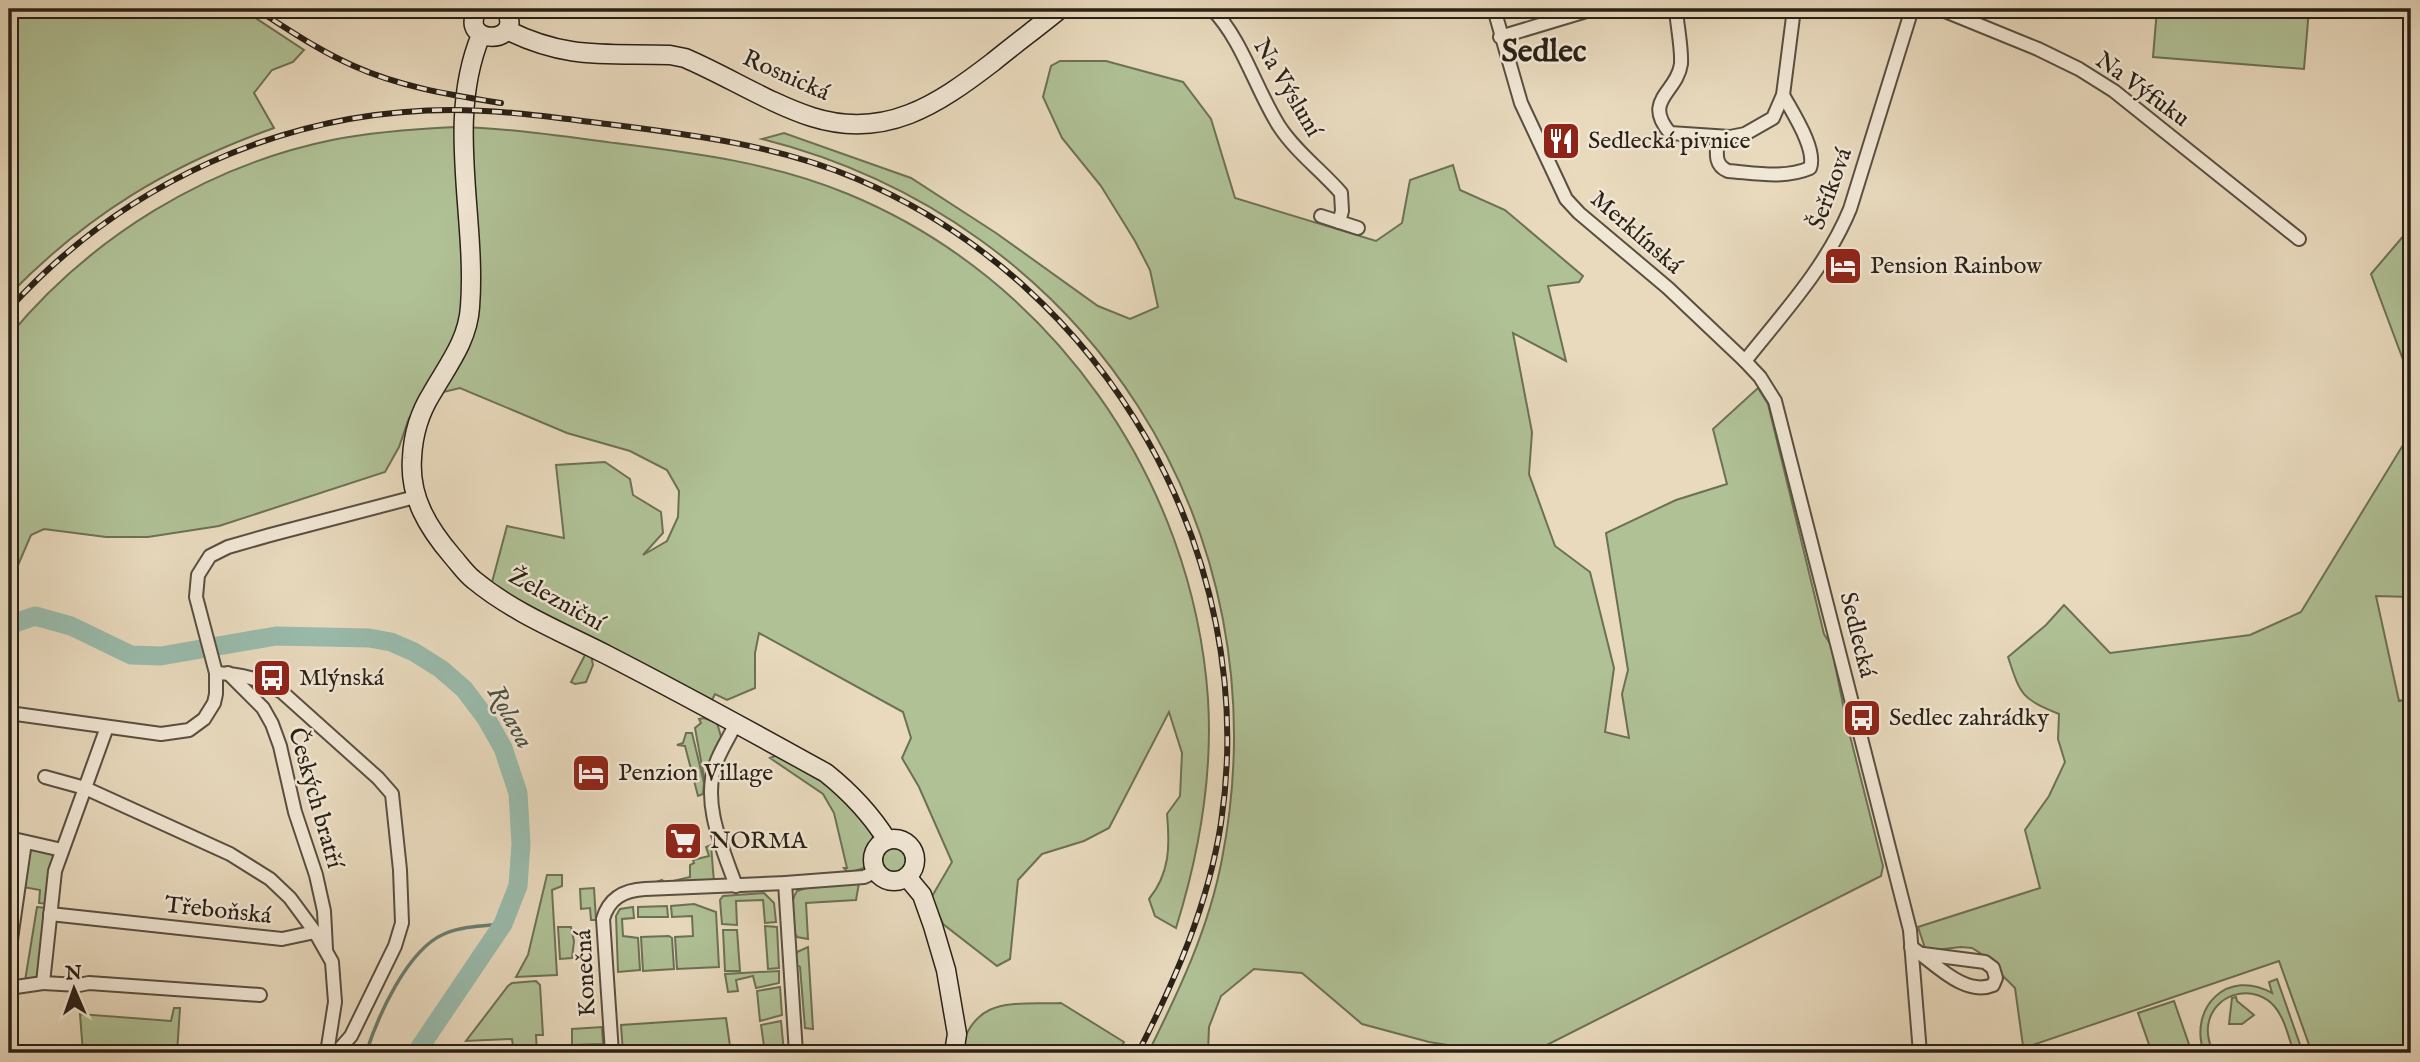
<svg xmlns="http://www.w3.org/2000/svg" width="2420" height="1062" font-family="'IM FELL English',serif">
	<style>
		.green { fill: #b0c196; stroke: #6c7156; stroke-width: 2 }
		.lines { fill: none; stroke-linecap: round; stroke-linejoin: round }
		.stream { stroke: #6c7d70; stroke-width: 3.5 }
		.river { stroke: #99bbac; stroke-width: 19 }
		.street-casing { stroke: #594f41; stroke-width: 16 }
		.secondary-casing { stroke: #292117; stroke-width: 21 }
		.street { stroke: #f1e7d5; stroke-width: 12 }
		.secondary { stroke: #f1e7d5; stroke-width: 18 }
		.rail-casing { stroke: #292117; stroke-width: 6 }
		.rail { stroke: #f1e7d5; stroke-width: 3.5; stroke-dasharray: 10; stroke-linecap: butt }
		.labels { text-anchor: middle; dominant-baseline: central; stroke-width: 5; stroke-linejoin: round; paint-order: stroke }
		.street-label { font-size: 24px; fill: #292117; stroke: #f1e7d5 }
		.poi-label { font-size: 24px; fill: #292117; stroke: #f1e7d5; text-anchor: start }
		.water-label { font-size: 26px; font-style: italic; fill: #4b4f44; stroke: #f1e7d5 }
		.district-label { font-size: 32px; font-weight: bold; fill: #292117; stroke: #f1e7d5 }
	</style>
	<rect width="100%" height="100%" fill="#e9dabe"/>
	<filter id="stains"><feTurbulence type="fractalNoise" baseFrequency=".00286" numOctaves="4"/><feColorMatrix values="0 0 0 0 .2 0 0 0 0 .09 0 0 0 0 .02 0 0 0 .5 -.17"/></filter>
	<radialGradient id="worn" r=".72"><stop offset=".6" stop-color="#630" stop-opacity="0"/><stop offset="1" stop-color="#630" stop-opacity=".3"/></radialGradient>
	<g class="green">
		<path d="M9 9H242L304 50 293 62 272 70 254 93 274 128C168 166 88 214 9 295Z"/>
		<path d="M2157 9H2309L2304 69 2153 57Z"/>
		<path d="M1060 61H1106L1183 82 1211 119 1235 198 1376 241 1402 223 1410 180 1453 165 1460 190 1505 210 1583 276 1579 282 1548 286 1566 361 1513 333 1532 432 1529 474 1555 546 1590 572 1614 668 1605 732 1629 738 1622 694 1628 670 1606 533 1676 500 1727 484 1713 429 1758 388 1768 404 1824 634 1831 645 1847 724 1883 866 1881 876 1531 1053H1497L1429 1042 1362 1024 1302 973 1254 969 1221 996 1209 1027 1208 1053H1148C1179 991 1209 928 1222 859 1286 529 1087 221 762 139L784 133 911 178 996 233 1098 306 1130 319 1158 307 1150 270 1135 241 1101 186 1062 138 1043 97 1051 66Z"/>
		<path d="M455 127C509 128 562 136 615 143 695 153 774 163 848 194 1052 278 1193 480 1208 699 1213 778 1199 854 1176 928L1155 916 1149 899C1170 873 1170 846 1167 814L1180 796 1182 753 1169 712 1109 828 1084 841 1042 854 1018 880 1010 959 997 966 943 924 931 898 952 862 919 787 902 758 911 738 903 712 759 633 755 653V688L727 700 715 694 712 700 610 647 529 608 491 586 507 526 564 538 556 465 605 462 630 479 633 495 661 512 663 533 643 555 667 541 678 517 679 491 667 470 630 451 567 433 460 388 431 395 409 418 399 447 385 472 219 526 148 537H106L44 529 31 535 9 586V336C91 237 206 166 332 140 372 132 414 129 455 127Z"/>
		<path d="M2411 227V381L2371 274Z"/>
		<path d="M2411 432V597L2376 596 2399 701 2411 698V1053H2312L2279 961 2030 1046 2031 1053H2024L2015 988 1980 953 1972 948 1961 947 1926 951 1918 927 2040 888 2025 830 2049 796 2065 762 2058 739 2059 714C2021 698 2021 696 2008 657L2046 625 2064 605 2110 653 2250 635 2301 612Z"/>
		<path d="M553 635 591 655 593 665 586 682 575 684 571 682 585 655 553 639Z"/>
		<path d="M704 718 717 723 722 740 708 783H705L695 728 701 723 699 719Z"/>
		<path d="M686 733H692L704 783 703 794 698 796 685 746 677 745 683 743Z"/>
		<path d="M777 755C813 774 857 796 873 836L869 860 864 868 848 873 844 868H847L834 813 823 794 770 758Z"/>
		<path d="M711 845 714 882 654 885 653 883 662 880 665 883 690 877V865L694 863 693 860 709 856 706 847Z"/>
		<circle cx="894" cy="860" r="12"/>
		<path d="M34 849 55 855 47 904 39 903 40 890 23 887 28 853Z"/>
		<path d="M547 875H562V886L552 890 557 975 516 977 528 955Z"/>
		<path d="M859 883 856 900 806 903 808 939 797 937C790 925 789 903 797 891L809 887Z"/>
		<path d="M594 888 596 920H591L590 908 581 909 580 889Z"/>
		<path d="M764 893 774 903 776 922 765 923 763 900 736 901 737 925 722 924 720 900 723 896Z"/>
		<path d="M694 904 716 912 719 967 677 969 675 937 693 936 692 916 672 917 671 906Z"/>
		<path d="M667 906 668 917H638V907Z"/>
		<path d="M37 907 46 908 39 974 35 980 25 981Z"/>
		<path d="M633 907 634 918 622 919 623 936 638 938 640 970 618 972 616 916 620 909Z"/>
		<path d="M765 926 777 927 779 968 768 969Z"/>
		<path d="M571 927 574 941 572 958 560 959 558 927Z"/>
		<path d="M723 930H737L740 971H725Z"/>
		<path d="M669 936 672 938 674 969 643 971 641 937Z"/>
		<path d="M808 947 813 1029 805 1028 800 967 794 963 797 952Z"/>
		<path d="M779 971V983L756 988 753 976 736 980 738 991 728 992 725 974Z"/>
		<path d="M2277 979 2303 1053H2294C2289 1039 2285 1019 2275 1007 2256 984 2217 991 2209 1021 2206 1032 2209 1042 2213 1053H2204C2188 1007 2228 968 2272 993L2269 982Z"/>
		<path d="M536 981 540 985 543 1035H536L537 1053H514L512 1039 466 1041 508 986 512 983Z"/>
		<path d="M780 987 782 1015 760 1021 757 991Z"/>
		<path d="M2236 997 2237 1001 2254 1015 2242 1024H2229L2232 998Z"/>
		<path d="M2174 1001 2192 1053H2152L2138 1013Z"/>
		<path d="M1061 1003 1124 1042 1118 1053H959C976 995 1010 1005 1061 1003Z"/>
		<path d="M174 1008H180L177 1053H83L80 1014 171 1021Z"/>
		<path d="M726 1018 731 1053H623L621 1025Z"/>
		<path d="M781 1021 784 1052 765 1053 761 1025Z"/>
		<path d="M602 1027 603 1044 572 1045V1029Z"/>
	</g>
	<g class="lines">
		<path class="stream" d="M366 1053C378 1016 407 950 444 934 463 926 483 926 503 924"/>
		<path class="river" d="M9 625 35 616 71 626 131 655 161 656 276 636 369 638 391 642 414 652 441 669 464 689 486 718 503 748 518 793 521 844 518 886 503 924 416 1053"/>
		<defs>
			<g id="street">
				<path d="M1212 9C1242 39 1256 90 1279 126 1296 152 1321 170 1341 193L1342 211 1339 222"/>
				<path d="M1494 9 1521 103 1566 199 1579 213 1668 288 1745 361 1760 377 1775 401 1910 930 1920 1053"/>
				<path d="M1676 9C1677 26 1682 47 1681 64 1677 93 1642 100 1670 133L1730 137 1745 134 1773 118 1783 95 1794 9"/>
				<path d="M1940 9 2038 49 2079 69 2114 91 2299 239"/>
				<path d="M2409 9 2411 18"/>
				<path d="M1500 37 1593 9"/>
				<path d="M1718 137C1717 151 1713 165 1728 171 1755 173 1785 179 1810 168 1817 149 1792 112 1783 95"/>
				<path d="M1321 216 1358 228"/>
				<path d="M1745 361C1784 312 1826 267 1850 209L1912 9"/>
				<path d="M216 673C241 674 261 679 282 692L378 778 392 794 400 870 402 923 395 946 351 1036 336 1053"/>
				<path d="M228 673 263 708 272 724 280 746 295 812 316 875 324 911 326 949"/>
				<path d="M9 713 161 734 189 730 204 719 214 703 216 694V673L196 597 198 575 210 556 228 547 270 535 415 497"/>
				<path d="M107 727 85 788 230 854 270 879 290 898 315 932 332 962 335 1002 327 1053"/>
				<path d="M45 777 85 788 55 871 43 983 79 985 89 983 260 995"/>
				<path d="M9 838 62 850"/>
				<path d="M785 883 796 1053"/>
				<path d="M736 886C723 849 701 803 716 763 721 749 730 736 736 723"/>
				<path d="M50 914 282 939 315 932"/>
				<path d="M9 932H12L25 842"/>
				<path d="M1911 947C1934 962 1964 997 1993 985L1996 978 1993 968 1985 962 1923 954"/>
				<path d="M9 957 12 932"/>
				<path d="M9 988 43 983"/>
				<path d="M612 1053 603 919C609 898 624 890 645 889L785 883 864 877 877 871"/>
			</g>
			<g id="secondary">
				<path d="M478 9C456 46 527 46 505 9"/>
				<path d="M507 30C567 60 606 53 670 55L685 58C727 76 769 103 812 117 885 140 937 105 993 62 1015 44 1038 27 1060 9"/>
				<path d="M481 35C445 121 477 217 470 307 468 340 448 365 432 393 420 412 413 435 412 458 409 497 428 528 453 557 460 565 466 574 474 580 514 613 562 632 607 655 681 693 754 733 826 773 851 793 870 813 887 840"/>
				<circle cx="894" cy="860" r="21"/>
				<path d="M907 877 922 895 933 926 946 970 957 1034 954 1053"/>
			</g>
		</defs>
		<use href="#street" class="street-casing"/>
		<use href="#secondary" class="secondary-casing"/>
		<use href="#street" class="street"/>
		<use href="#secondary" class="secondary"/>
		<defs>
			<g id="rail">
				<path d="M256 9C288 29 319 51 354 66 400 87 452 95 501 103"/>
				<path d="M9 309C122 184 283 110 452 110 501 110 550 117 599 123 686 134 775 144 857 179 1106 285 1261 555 1221 823 1208 906 1175 980 1138 1053"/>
			</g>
		</defs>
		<use href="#rail" class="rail-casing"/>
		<use href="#rail" class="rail"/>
	</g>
	<defs>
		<symbol id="restaurant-square" viewBox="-11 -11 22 22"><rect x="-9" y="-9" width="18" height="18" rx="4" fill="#8f2418" stroke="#f1e7d5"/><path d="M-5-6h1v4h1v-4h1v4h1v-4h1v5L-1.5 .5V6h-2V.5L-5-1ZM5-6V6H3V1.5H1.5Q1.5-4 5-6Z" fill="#fff"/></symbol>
		<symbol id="hotel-square" viewBox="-11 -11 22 22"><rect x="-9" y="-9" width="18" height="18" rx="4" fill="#8f2418" stroke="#f1e7d5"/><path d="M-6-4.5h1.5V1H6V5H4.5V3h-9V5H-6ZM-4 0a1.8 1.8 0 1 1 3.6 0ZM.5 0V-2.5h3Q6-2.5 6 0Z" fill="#fff"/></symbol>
		<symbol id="bus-square" viewBox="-11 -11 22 22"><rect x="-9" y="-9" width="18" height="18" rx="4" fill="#8f2418" stroke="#f1e7d5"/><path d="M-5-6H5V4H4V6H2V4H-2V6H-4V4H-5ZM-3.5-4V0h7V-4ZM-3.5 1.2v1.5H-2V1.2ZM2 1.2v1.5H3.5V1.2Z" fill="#fff"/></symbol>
		<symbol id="supermarket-square" viewBox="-11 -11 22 22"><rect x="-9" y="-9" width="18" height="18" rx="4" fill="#8f2418" stroke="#f1e7d5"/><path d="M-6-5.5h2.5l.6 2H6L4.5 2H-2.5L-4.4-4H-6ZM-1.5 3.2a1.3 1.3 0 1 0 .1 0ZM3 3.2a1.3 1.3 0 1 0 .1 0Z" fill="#fff"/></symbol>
	</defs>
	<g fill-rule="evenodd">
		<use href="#restaurant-square" x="1539" y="119" width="44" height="44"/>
		<use href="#hotel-square" x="1821" y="244" width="44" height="44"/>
		<use href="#bus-square" x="250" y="656" width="44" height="44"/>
		<use href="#bus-square" x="1840" y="696" width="44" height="44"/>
		<use href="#hotel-square" x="569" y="751" width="44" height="44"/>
		<use href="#supermarket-square" x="661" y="819" width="44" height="44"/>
	</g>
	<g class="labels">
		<g class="street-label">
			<text transform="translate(786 76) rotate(24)">Rosnická</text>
			<text transform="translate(1287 88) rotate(59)">Na Výsluní</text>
			<text transform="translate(2142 90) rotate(36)">Na Výfuku</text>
			<text transform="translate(1831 189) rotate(-70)">Šeříková</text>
			<text transform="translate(1636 233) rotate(41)">Merklínská</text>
			<text transform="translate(556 600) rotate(29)">Železniční</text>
			<text transform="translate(1857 635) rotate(76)">Sedlecká</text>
			<text transform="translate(315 798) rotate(74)">Českých bratří</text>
			<text transform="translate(218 911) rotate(6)">Třeboňská</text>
			<text transform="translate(586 973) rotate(-93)">Konečná</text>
		</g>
		<g class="poi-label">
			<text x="1588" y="141">Sedlecká pivnice</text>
			<text x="1870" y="266">Pension Rainbow</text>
			<text x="299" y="678">Mlýnská</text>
			<text x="1889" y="718">Sedlec zahrádky</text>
			<text x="618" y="773">Penzion Village</text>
			<text x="710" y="841">NORMA</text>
		</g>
		<g class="water-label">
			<text transform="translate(510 717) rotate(61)">Rolava</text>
		</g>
		<g class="district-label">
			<text x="1544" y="52">Sedlec</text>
		</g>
	</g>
	<rect width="2420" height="1062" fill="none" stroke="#e9dabe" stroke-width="35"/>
	<rect x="10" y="10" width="2399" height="1041" fill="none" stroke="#292117" stroke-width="3.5"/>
	<rect x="18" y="18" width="2385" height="1027" fill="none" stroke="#292117" stroke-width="2"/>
	<g transform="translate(74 989) rotate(358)" stroke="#f1e7d5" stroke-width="5" paint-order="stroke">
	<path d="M0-5L12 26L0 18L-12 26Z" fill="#292117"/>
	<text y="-10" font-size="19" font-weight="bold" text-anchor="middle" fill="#292117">N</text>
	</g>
	<rect width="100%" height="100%" filter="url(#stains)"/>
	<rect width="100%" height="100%" fill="url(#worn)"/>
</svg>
